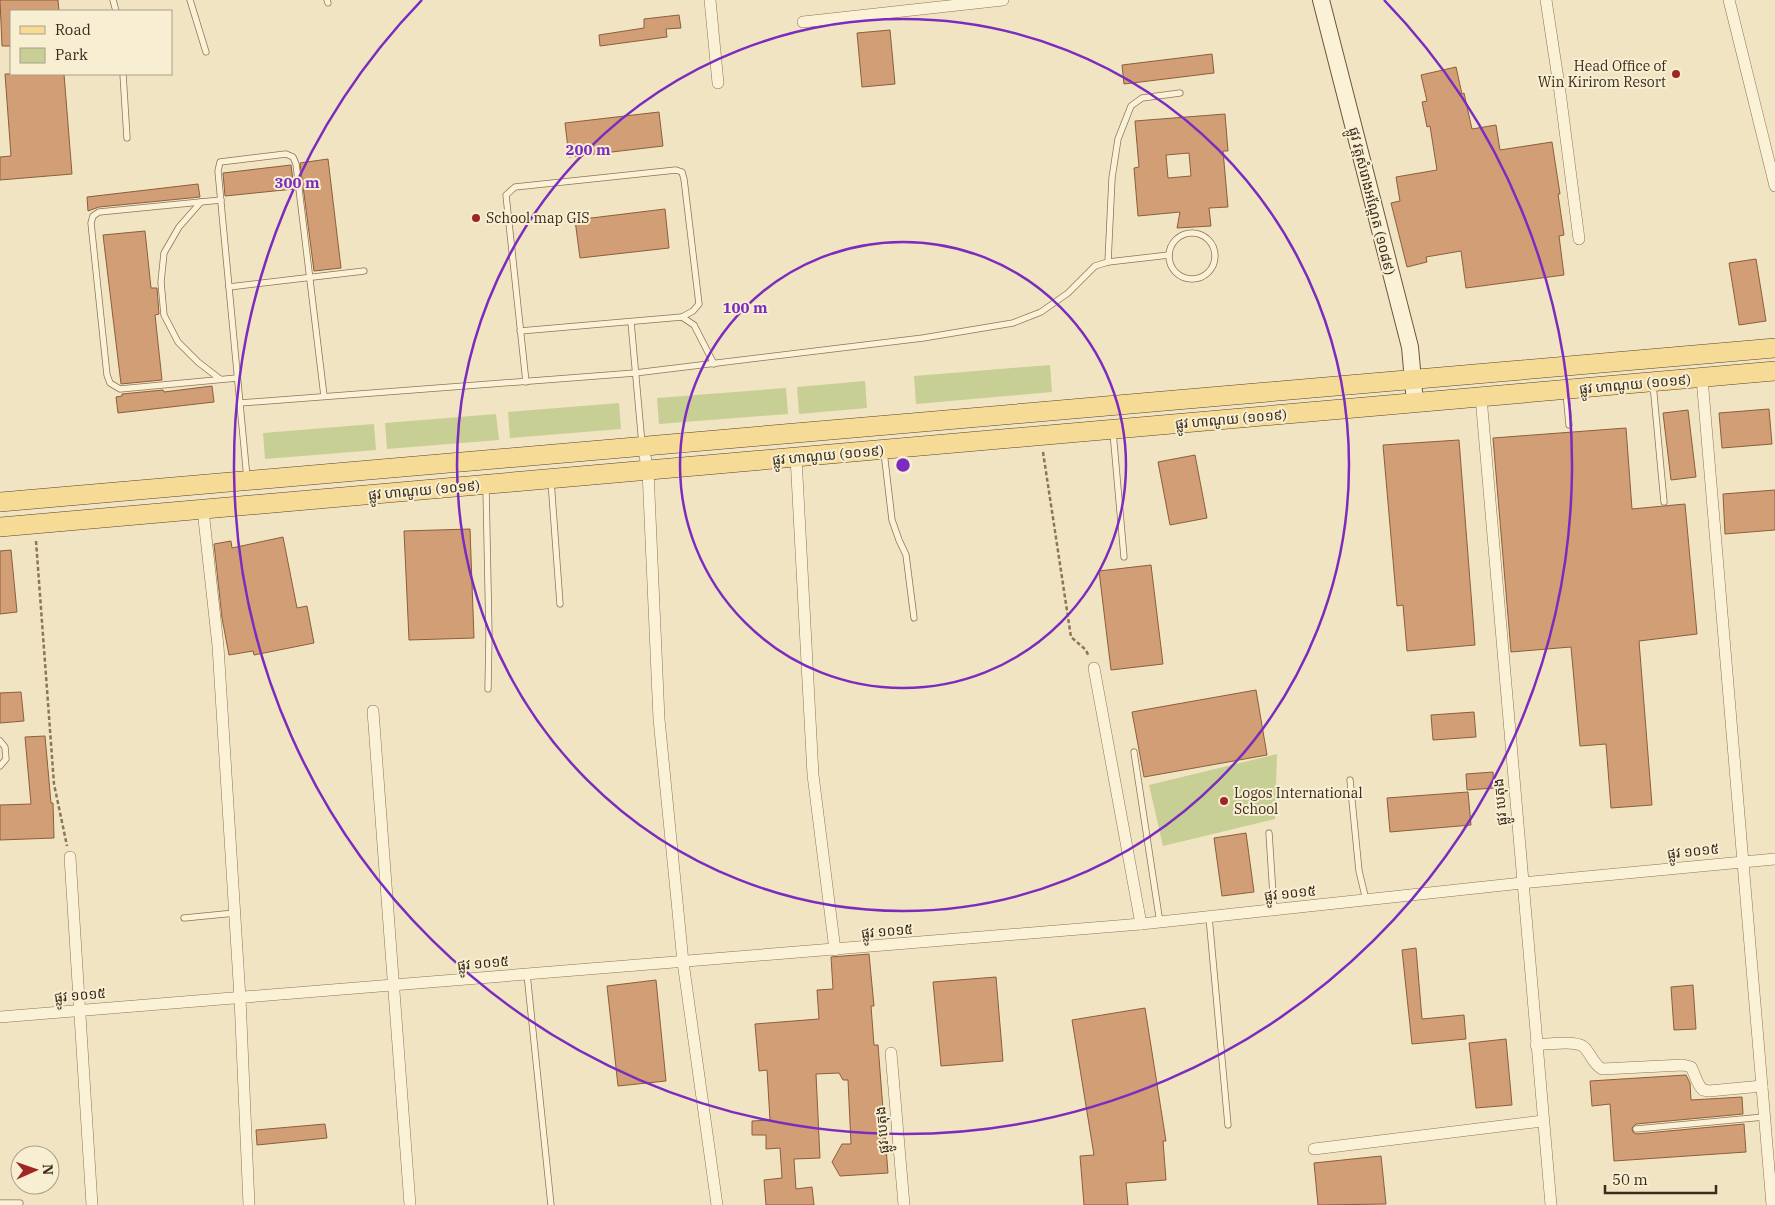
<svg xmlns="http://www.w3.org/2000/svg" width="1775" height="1205" font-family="'IBM Plex Serif','Noto Sans Khmer',serif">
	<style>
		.green { fill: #c7cf95 }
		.building { fill: #d19e75; stroke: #8c5e3c; fill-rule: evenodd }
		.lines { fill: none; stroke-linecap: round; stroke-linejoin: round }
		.lane-casing { stroke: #8c7558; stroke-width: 7 }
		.street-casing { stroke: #8c7558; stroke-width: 12 }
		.secondary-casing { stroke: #6d563b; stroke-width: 18 }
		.primary-casing { stroke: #59422c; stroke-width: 20 }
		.path { stroke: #8c7558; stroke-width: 2.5; stroke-dasharray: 4 2.5; stroke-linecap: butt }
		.lane { stroke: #fbf1d6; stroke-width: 5.5 }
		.street { stroke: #fbf1d6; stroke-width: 11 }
		.secondary { stroke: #fbf1d6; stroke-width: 16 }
		.primary { stroke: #f6db97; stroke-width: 19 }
		.ring { fill: none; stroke: #7b2cbf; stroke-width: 2.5 }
		.poi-dot { fill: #9e2624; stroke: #f8eed2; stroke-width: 2 }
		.labels { text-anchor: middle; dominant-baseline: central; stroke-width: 4; stroke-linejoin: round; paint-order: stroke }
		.poi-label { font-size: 14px; fill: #3a2c1d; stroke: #f8eed2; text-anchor: start }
		.street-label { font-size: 14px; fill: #3a2c1d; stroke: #f8eed2 }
		.centre { fill: #7b2cbf; stroke: #f8eed2; stroke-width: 2.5 }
		.ring-label { font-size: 15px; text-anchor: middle; font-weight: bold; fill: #7b2cbf; stroke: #f8eed2; stroke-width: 4; stroke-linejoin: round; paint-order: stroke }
	</style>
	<rect width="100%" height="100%" fill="#f1e4c2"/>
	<g class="green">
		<path d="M1050 365 1052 392 916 404 914 376Z"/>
		<path d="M865 381 867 408 799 414 797 387Z"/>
		<path d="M786 388 788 414 659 424 657 398Z"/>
		<path d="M619 403 621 429 510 438 508 412Z"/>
		<path d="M496 414 499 440 387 449 385 423Z"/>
		<path d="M374 424 376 450 265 459 263 433Z"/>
		<path d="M1277 754 1275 819 1163 846 1149 785Z"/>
	</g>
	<g class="building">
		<path d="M0 0H58L59 11H11V46H2Z"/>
		<path d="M679 15 681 28 666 29 667 37 600 46 599 35 644 28V19Z"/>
		<path d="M890 30 895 84 862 87 857 33Z"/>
		<path d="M1212 54 1214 73 1124 84 1122 65Z"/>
		<path d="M1456 67 1462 94 1464 93 1472 129 1496 125 1500 150 1552 142 1560 194H1558L1564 235 1559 236 1564 275 1466 288 1461 251 1426 257 1427 262 1407 267 1391 203 1400 201 1396 177 1437 170 1430 126 1427 127 1422 102 1427 101 1421 75Z"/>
		<path d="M5 74H64L72 174 0 180V157L11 156Z"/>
		<path d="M659 112 663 146 569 157 565 123Z"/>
		<path d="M1225 114 1228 151H1223L1228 207 1209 208 1211 226 1177 228 1180 212 1138 216 1134 168 1139 167 1135 121ZM1189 153 1191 176 1168 178 1166 155Z"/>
		<path d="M328 159 341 268 314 271 300 163Z"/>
		<path d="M291 165 294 189 225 196 223 173Z"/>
		<path d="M198 184 200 197 99 207 88 211 87 197Z"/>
		<path d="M665 209 669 248 580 258 575 220Z"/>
		<path d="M145 231 151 288H157L159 314 155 315 162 380 121 384 103 235Z"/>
		<path d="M1756 259 1766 321 1739 325 1729 263Z"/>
		<path d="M212 386 214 402 118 413 116 397 122 396V394L163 390 164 392Z"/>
		<path d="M1769 409 1772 444 1722 448 1719 413Z"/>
		<path d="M1688 410 1696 477 1671 480 1663 413Z"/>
		<path d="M1626 428 1632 509 1685 504 1697 634 1639 641 1652 805 1611 808 1606 744 1580 746 1571 647 1511 652 1493 438Z"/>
		<path d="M1459 440 1475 645 1407 651 1403 605 1397 606 1383 445Z"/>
		<path d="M1195 455 1207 518 1170 525 1158 462Z"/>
		<path d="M1775 490V530L1725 534 1723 494Z"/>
		<path d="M470 529 474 638 409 640 404 531Z"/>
		<path d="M283 537 297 608 307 606 314 643 254 655 253 651 229 655 222 618 214 544 231 541 232 548Z"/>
		<path d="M11 550 17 612 0 614V551Z"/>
		<path d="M1151 565 1163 664 1111 670 1099 571Z"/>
		<path d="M1256 690 1267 755 1144 777 1132 712Z"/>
		<path d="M21 692 24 721 0 723V693Z"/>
		<path d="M1474 712 1476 737 1433 740 1431 715Z"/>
		<path d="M45 736 51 803H53L54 838 0 840V805L31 804 25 737Z"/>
		<path d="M1493 772 1494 788 1467 790 1466 774Z"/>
		<path d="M1468 792 1471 825 1390 832 1387 798Z"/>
		<path d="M1246 833 1254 892 1222 896 1214 838Z"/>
		<path d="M1416 948 1422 1019 1464 1015 1466 1039 1412 1044 1402 950Z"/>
		<path d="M869 954 874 1006H871L874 1045H878L888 1173 840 1176 832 1162 842 1144H851L848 1080H843L839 1073 816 1074 820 1158 794 1159 796 1189 812 1187 814 1205H766L764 1180 782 1178 780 1148 766 1149V1135H752V1121L770 1120 767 1070 759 1071 755 1024 819 1019 817 990 833 989 831 957Z"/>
		<path d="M996 977 1003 1061 941 1066 933 982Z"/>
		<path d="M656 980 666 1081 618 1086 607 986Z"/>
		<path d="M1693 985 1696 1029 1674 1030 1671 987Z"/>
		<path d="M1145 1008 1166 1141H1163L1166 1180 1126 1183 1128 1205H1084L1080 1156 1094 1155 1072 1020Z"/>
		<path d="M1506 1039 1512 1105 1476 1108 1469 1043Z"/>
		<path d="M1686 1075 1690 1083 1691 1100 1742 1097 1743 1114 1636 1124 1632 1128 1633 1132 1636 1134 1744 1124 1746 1152 1614 1161 1610 1104 1592 1106 1590 1081Z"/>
		<path d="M325 1124 327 1138 257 1145 256 1130Z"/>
		<path d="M1381 1156 1386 1204 1318 1205 1314 1163Z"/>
	</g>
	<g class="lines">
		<defs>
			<g id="lane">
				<path d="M113 0 116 11"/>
				<path d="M190 0 206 52"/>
				<path d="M327 0 328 3"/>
				<path d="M123 74 127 138"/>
				<path d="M221 200 99 212 93 216 91 223 107 375 110 383 120 389 237 378"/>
				<path d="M201 202 179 227 164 253 161 282 164 315 178 342 198 362 220 379"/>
				<circle cx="1192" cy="256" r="23"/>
				<path d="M1108 262 1112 178 1118 139 1131 106 1142 98 1180 93"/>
				<path d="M229 287 364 271"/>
				<path d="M682 317 694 325 714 364"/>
				<path d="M631 322 642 444"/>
				<path d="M520 331 682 317 693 311 699 304 684 179 682 172 676 170 515 187 506 195 526 382"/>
				<path d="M1653 384 1664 502"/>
				<path d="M1566 392 1569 425"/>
				<path d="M240 403 635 373 923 338 1013 323 1041 312 1068 293 1095 266 1108 262 1169 255"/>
				<path d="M1113 432 1124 557"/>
				<path d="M884 452 892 520 899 540 906 555 914 618"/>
				<path d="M247 478 218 171 220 162 286 154 293 157 296 164 324 396"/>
				<path d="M551 481 560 604"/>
				<path d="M486 488 489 635 488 689"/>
				<path d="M0 741 5 747 6 759 0 766"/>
				<path d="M1134 752 1160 923"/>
				<path d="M1350 780 1359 871 1366 900"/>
				<path d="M1269 833 1274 910"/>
				<path d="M1209 917 1228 1125"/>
				<path d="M184 918 235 913"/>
				<path d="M527 974 551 1205"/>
				<path d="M1636 1129 1764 1117"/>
				<path d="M0 1203H20"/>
			</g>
			<g id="street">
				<path d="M710 0 718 83"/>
				<path d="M1546 0 1560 92 1579 239"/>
				<path d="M1729 0 1775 186"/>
				<path d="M803 22 1003 0"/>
				<path d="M1702 378 1772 1205"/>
				<path d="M1481 397 1551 1205"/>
				<path d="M643 446 648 471 659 719 683 962 717 1205"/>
				<path d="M796 457 813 775 835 950"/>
				<path d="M203 510 218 646 240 998 249 1205"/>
				<path d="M1094 668 1141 924"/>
				<path d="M373 711 410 1205"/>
				<path d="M70 857 92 1205"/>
				<path d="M0 1017 1141 924 1522 883 1775 859"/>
				<path d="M1536 1045C1547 1044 1576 1040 1584 1047 1591 1054 1593 1064 1602 1069L1683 1065 1691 1067C1696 1076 1696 1083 1703 1090L1709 1091 1762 1086"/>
				<path d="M891 1053 904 1205"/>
				<path d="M1314 1149 1543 1121"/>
			</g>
			<path id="secondary" d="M1321 0 1410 347 1415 403"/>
			<g id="primary">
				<path d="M0 502 1775 348"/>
				<path d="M0 527 1775 371"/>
			</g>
		</defs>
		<use href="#lane" class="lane-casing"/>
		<use href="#street" class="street-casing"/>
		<use href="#secondary" class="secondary-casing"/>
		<use href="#primary" class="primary-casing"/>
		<g class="path">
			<path d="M1043 452 1071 637 1086 650 1089 657"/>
			<path d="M36 541 54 784 67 846"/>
		</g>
		<use href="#lane" class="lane"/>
		<use href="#street" class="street"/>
		<use href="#secondary" class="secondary"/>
		<use href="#primary" class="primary"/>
	</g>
	<g class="ring">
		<circle cx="903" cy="465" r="223"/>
		<circle cx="903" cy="465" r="446"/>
		<path d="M1384 0A669 669 0 1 1 422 0"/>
	</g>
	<g class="poi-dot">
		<circle cx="1676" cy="74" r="5"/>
		<circle cx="476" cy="218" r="5"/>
		<circle cx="1224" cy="801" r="5"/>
	</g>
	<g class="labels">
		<g class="poi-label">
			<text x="1666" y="66" text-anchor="end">Head Office of<tspan x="1666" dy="16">Win Kirirom Resort</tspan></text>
			<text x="486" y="218">School map GIS</text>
			<text x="1234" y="793">Logos International<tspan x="1234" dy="16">School</tspan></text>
		</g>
		<g class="street-label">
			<text transform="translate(1372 201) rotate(76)">ផ្លូវ វត្តសំរោងអណ្ដែត (១០៨៩)</text>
			<text transform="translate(1635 384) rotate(-5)">ផ្លូវ ហាណូយ (១០១៩)</text>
			<text transform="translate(1231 419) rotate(-5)">ផ្លូវ ហាណូយ (១០១៩)</text>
			<text transform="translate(828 455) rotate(-5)">ផ្លូវ ហាណូយ (១០១៩)</text>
			<text transform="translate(424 490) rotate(-5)">ផ្លូវ ហាណូយ (១០១៩)</text>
			<text transform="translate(1500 802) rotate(-95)">ផ្លូវ បេតុង</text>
			<text transform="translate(1693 851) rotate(-6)">ផ្លូវ ១០១៥</text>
			<text transform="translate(1290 893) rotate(-6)">ផ្លូវ ១០១៥</text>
			<text transform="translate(887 931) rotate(-5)">ផ្លូវ ១០១៥</text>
			<text transform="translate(483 963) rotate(-5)">ផ្លូវ ១០១៥</text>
			<text transform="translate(80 995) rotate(-5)">ផ្លូវ ១០១៥</text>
			<text transform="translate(882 1130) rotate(-95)">ផ្លូវ បេតុង</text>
		</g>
	</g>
	<circle cx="903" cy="465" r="8" class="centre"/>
	<g class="ring-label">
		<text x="588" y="155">200 m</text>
		<text x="297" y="188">300 m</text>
		<text x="745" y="313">100 m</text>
	</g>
	<rect x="10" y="10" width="162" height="65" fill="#f8eed2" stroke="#aca08a"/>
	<rect x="20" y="26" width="25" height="8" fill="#f6db97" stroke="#aca08a"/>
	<text x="55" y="35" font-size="15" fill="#3a2c1d">Road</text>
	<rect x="20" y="48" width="25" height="15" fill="#c7cf95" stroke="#aca08a"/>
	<text x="55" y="60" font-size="15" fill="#3a2c1d">Park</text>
	<g transform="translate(35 1170) rotate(88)"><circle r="24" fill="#f8eed2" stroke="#aca08a"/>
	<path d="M0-4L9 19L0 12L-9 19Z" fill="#9e2624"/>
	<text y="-8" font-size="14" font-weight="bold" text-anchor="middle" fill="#3a2c1d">N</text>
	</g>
	<path d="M1605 1185v8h111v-8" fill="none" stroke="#3a2c1d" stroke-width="2.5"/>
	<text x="1612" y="1185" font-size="15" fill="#3a2c1d" stroke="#f8eed2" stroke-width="4" paint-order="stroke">50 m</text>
</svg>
